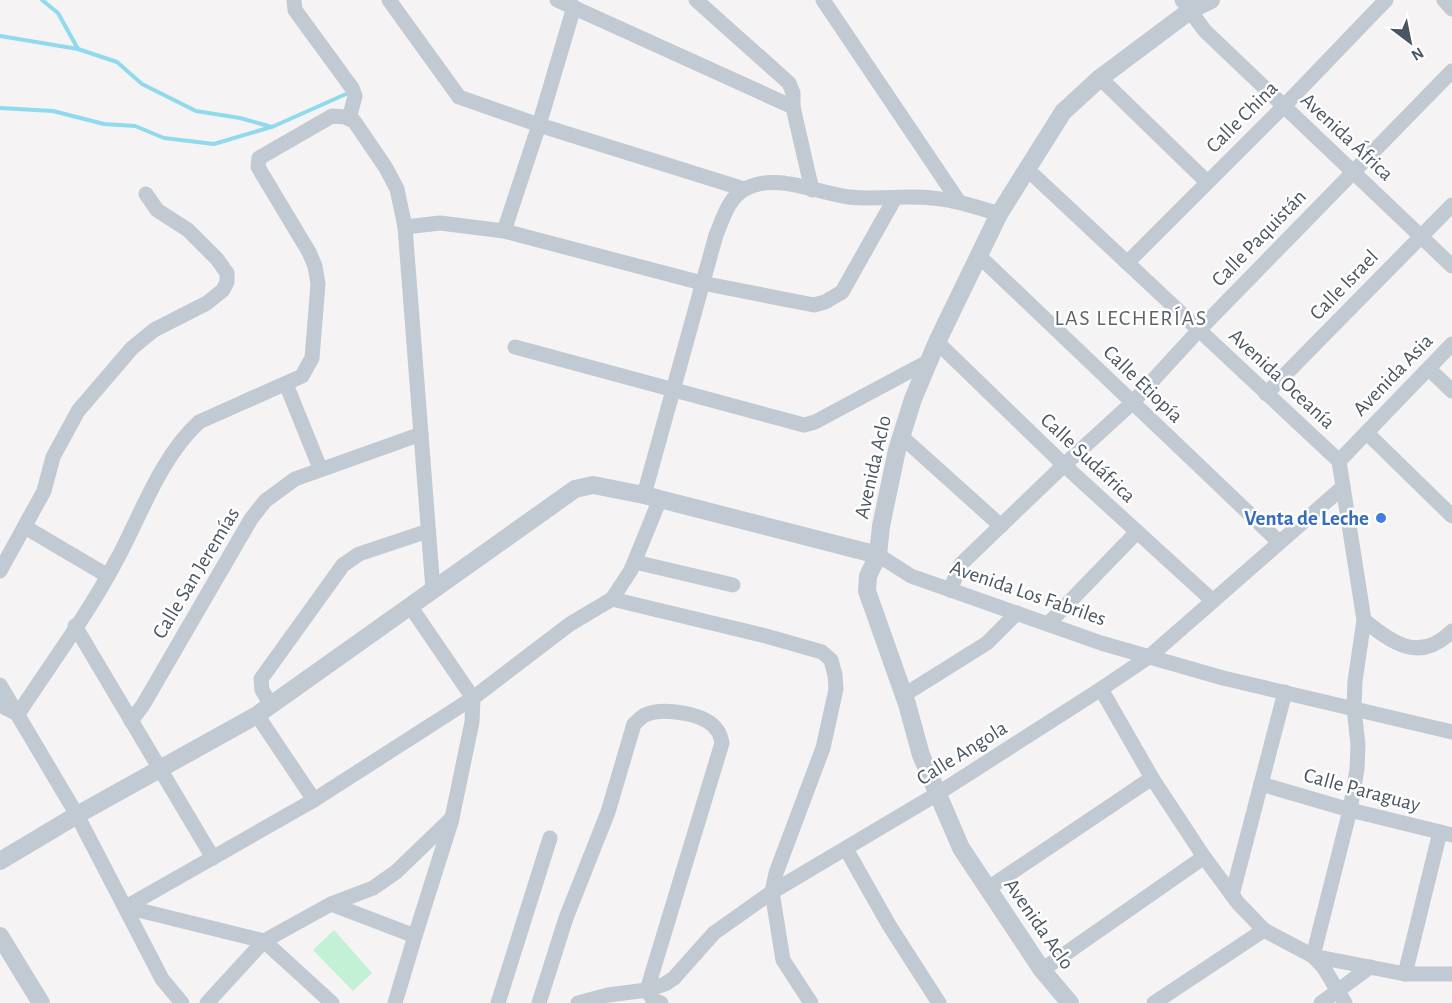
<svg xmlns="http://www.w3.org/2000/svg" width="1452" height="1003" font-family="'Alegreya Sans',sans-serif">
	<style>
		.pitch { fill: #c3f1d5 }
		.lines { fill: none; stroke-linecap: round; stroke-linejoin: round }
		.stream { stroke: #90daee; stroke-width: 4 }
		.minor { stroke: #c1cad2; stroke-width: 15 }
		.tertiary { stroke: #c1cad2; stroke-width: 18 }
		.shop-dot { fill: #3f7fe0; stroke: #fff; stroke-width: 2 }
		.labels { text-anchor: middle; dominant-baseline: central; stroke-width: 5; stroke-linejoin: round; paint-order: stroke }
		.street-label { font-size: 21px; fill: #4a5661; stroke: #fff }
		.shop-label { font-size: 21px; font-weight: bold; fill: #366cbe; stroke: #fff; text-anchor: end }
		.neighbourhood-label { font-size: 22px; letter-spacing: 1.5px; fill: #5f6368; stroke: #fff }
	</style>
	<rect width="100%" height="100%" fill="#f5f3f3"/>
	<path class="pitch" d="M334 930 372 973 353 991 313 950Z"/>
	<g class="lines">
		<g class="stream">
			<path d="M42 0 58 13 78 49"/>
			<path d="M0 36 78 49 117 62 142 84 196 111 240 118 272 127 346 94"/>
			<path d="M0 108 53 111 104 124 135 126 164 138 214 144 271 127"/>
		</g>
		<g class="minor">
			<path d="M294 0 295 10 352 88 355 96 349 119"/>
			<path d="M389 0 459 97 539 125 744 189"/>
			<path d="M557 0 793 107 812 190"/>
			<path d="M696 0 789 83 793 93V107"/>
			<path d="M823 0 959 202"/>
			<path d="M1182 0 1205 31 1452 266"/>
			<path d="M1444 0 1452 9"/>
			<path d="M1100 78 1207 182"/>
			<path d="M1027 169 1339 461 1364 620 1355 681 1354 708 1358 745 1357 769 1350 810 1313 956"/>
			<path d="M405 227 440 223 504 231 702 283 814 305 825 302 842 292 895 198"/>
			<path d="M504 231 539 125 574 7"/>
			<path d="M978 255 1279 542"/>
			<path d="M1127 263 1284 106 1386 0"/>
			<path d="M937 342 1064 465 1213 601"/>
			<path d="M515 347 804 425 815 422 929 361"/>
			<path d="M1429 369 1452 391"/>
			<path d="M286 384 320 468"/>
			<path d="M1266 394 1452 205"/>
			<path d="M1367 433 1452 516"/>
			<path d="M901 436 1001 526"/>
			<path d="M1339 461 1452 344"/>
			<path d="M644 495 716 235C723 219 728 198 745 189 776 172 816 193 849 197 876 200 905 195 932 198 955 200 977 207 999 214"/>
			<path d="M25 527 108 576"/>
			<path d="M878 555 911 576 1101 643 1223 678 1452 732"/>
			<path d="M635 562 733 585"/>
			<path d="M0 571 44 491 53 457 78 411 132 348 154 330 207 303 223 290 227 282V273L217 259 188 230 157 210 146 194"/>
			<path d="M950 590 961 564 1064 465 1132 403 1199 330 1452 71"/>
			<path d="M612 599 766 636 822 652 831 660 835 675 836 689 823 748 776 873 772 892 783 960 811 1003"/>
			<path d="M1364 620C1393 644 1420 663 1452 631"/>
			<path d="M1048 624 1137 532"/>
			<path d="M75 626 213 858"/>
			<path d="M0 685 77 815 162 979 182 1003"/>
			<path d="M1101 689 1152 778 1204 857 1238 903 1264 930 1313 956 1405 974H1452"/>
			<path d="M904 695 987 643 1017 613"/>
			<path d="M0 705 18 714C50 665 88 614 115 563 141 516 159 459 199 422L302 376 312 358 318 284 315 266 309 252 258 167 259 158 332 116 345 117 354 121 386 168 397 189 405 227 433 590"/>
			<path d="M271 705 262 690 261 679 343 565 359 554 428 531"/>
			<path d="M257 715 314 800"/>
			<path d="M131 721 143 705 251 519 265 501 295 479 421 434"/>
			<path d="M1261 784 1350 810 1452 835"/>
			<path d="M846 849 889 925 939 1003"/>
			<path d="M987 889 1152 778"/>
			<path d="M1232 895 1285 692"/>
			<path d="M331 904 415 936 452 819"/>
			<path d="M126 907 314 800 473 698 570 624 612 599 631 570 660 499"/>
			<path d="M126 907 264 941 332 1003"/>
			<path d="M1313 956 1324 968 1345 1003"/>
			<path d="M1042 970 1204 857"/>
			<path d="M1405 974 1440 832"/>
			<path d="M207 1003 264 941 331 904 373 888 396 872 452 818 472 722 473 698 410 606"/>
			<path d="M395 1003 415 936"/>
			<path d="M498 1003 550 838"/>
			<path d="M539 1003 566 918 608 812 634 724C638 721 641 717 645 715 663 707 706 713 717 730 720 733 721 739 722 743L647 990 653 1000 661 1003"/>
			<path d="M578 1003 608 995 647 990 665 984 674 978 714 933 772 892 937 794 1101 689 1150 656 1343 487"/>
			<path d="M1154 1003 1264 930"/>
			<path d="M1321 1003 1370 967"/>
		</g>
		<g class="tertiary">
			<path d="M0 861 77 815 257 715 575 489 593 485 644 495 878 555"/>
			<path d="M0 936 41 1003"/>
			<path d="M1070 1003 1042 970 961 848 921 755 907 704 867 591 868 576 878 555 881 526 897 450 913 399 937 342 999 214 1063 112 1100 78 1191 10 1211 0"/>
		</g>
	</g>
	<circle class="shop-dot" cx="1381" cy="518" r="6"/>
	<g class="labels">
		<g class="street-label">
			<text transform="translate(1242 117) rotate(-45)">Calle China</text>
			<text transform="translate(1347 137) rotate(43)">Avenida África</text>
			<text transform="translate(1259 238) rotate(-46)">Calle Paquistán</text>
			<text transform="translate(1344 285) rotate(-46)">Calle Israel</text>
			<text transform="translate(1393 375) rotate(-46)">Avenida Asia</text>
			<text transform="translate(1282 379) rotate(43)">Avenida Oceanía</text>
			<text transform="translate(1143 384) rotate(44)">Calle Etiopía</text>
			<text transform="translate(1088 458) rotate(43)">Calle Sudáfrica</text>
			<text transform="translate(873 467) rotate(-77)">Avenida Aclo</text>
			<text transform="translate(196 573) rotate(-59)">Calle San Jeremías</text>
			<text transform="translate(1028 593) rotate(19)">Avenida Los Fabriles</text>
			<text transform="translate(962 753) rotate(-32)">Calle Angola</text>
			<text transform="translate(1362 790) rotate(15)">Calle Paraguay</text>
			<text transform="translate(1039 924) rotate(55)">Avenida Aclo</text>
		</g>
		<g class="shop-label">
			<text x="1369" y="518">Venta de Leche</text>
		</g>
		<g class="neighbourhood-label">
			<text x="1131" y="318">LAS LECHERÍAS</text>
		</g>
	</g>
	<g transform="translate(1410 42) rotate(148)" stroke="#ffffff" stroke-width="4.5" paint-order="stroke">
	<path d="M0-4.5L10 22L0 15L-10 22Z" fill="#4a5661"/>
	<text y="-9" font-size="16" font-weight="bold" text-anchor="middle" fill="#4a5661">N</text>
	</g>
</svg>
